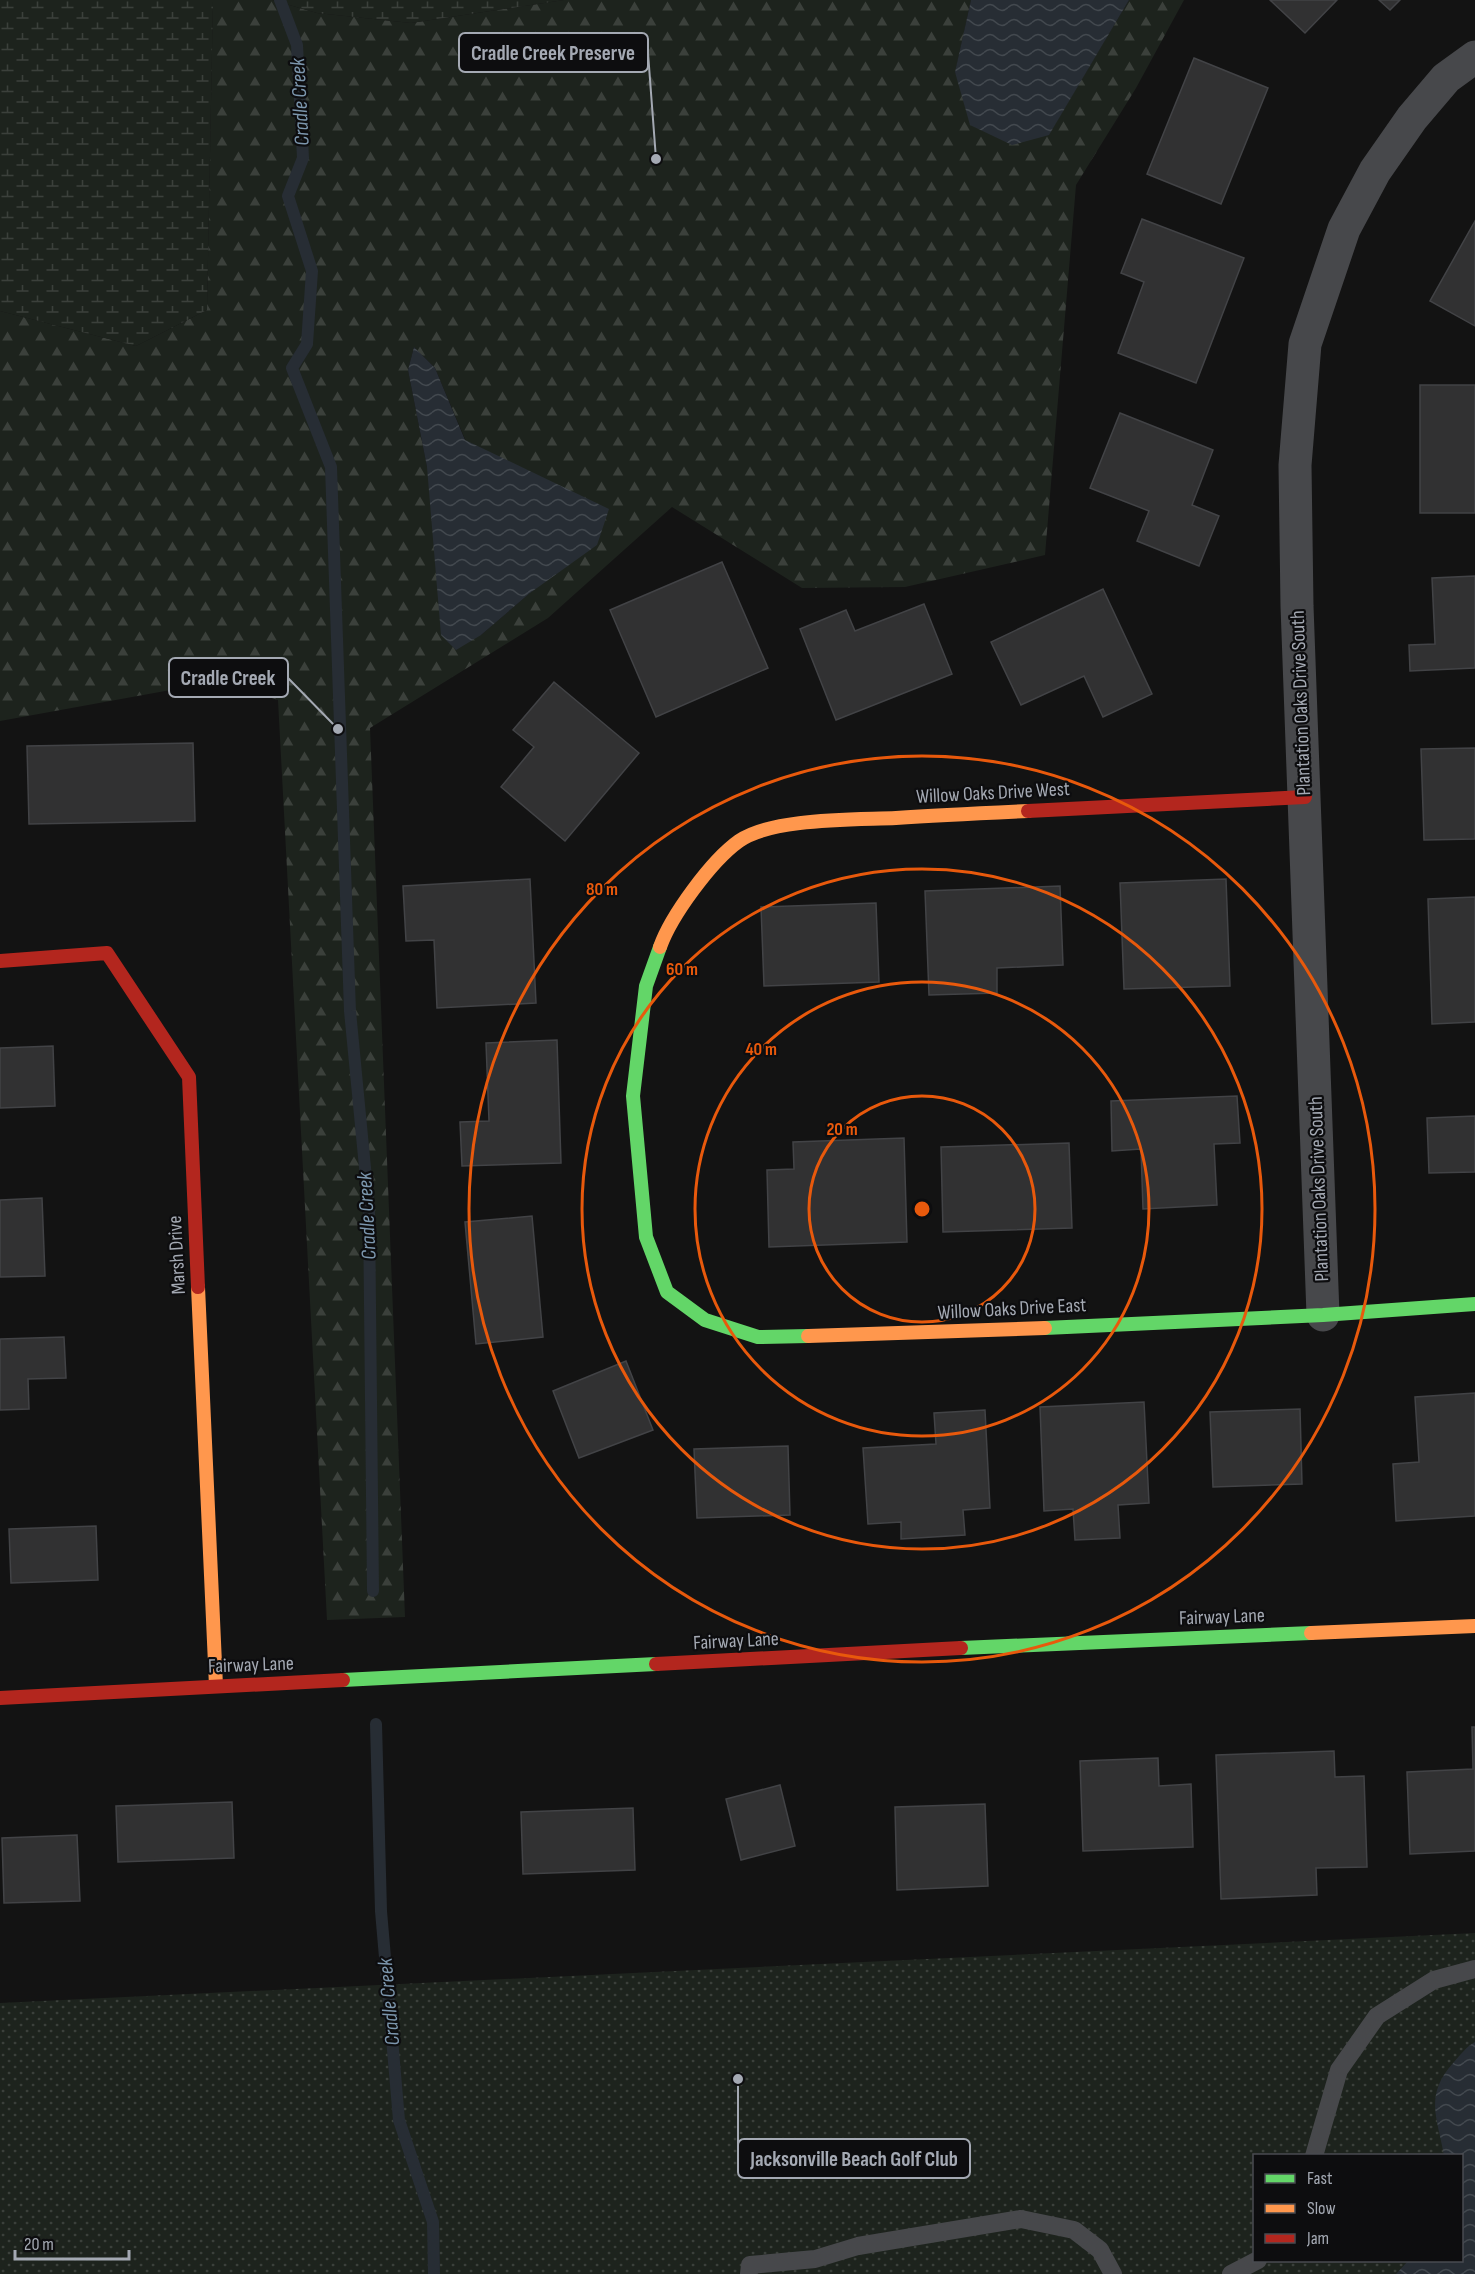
<svg xmlns="http://www.w3.org/2000/svg" width="1475" height="2274" font-family="'Sofia Sans Condensed',sans-serif">
	<style>
		.grass { fill: url(#grass-dots); fill-rule: evenodd }
		.forest { fill: url(#forest-firs); fill-rule: evenodd }
		.wetland { fill: url(#wetland-marsh) }
		.water { fill: url(#water-waves) }
		.lines { fill: none; stroke-linecap: round; stroke-linejoin: round }
		.stream { stroke: #272d34; stroke-width: 12 }
		.building { fill: #313132; stroke: #424346; stroke-width: 1.5 }
		.lane { stroke: #47484b; stroke-width: 18 }
		.street { stroke: #47484b; stroke-width: 33 }
		.fast { stroke: #63d668; stroke-width: 14 }
		.slow { stroke: #ff974d; stroke-width: 14 }
		.jam { stroke: #b3261e; stroke-width: 14 }
		.ring { fill: none; stroke: #e8590c; stroke-width: 3 }
		.labels { text-anchor: middle; dominant-baseline: central; stroke-width: 4.5; stroke-linejoin: round; paint-order: stroke }
		.street-label { font-size: 20px; fill: #a4a9b3; stroke: #0d0d0f }
		.water-label { font-size: 21px; font-style: italic; fill: #7c96ad; stroke: #0d0d0f }
		.centre { fill: #e8590c; stroke: #0d0d0f; stroke-width: 3 }
		.ring-label { font-size: 18px; text-anchor: middle; font-weight: bold; fill: #e8590c; stroke: #0d0d0f; stroke-width: 4.5; stroke-linejoin: round; paint-order: stroke }
		.leader { fill: none; stroke: #a4a9b3; stroke-width: 2 }
		.callout-dot { fill: #a4a9b3; stroke: #0d0d0f; stroke-width: 2 }
		.callout { fill: #0d0d0f; stroke: #a4a9b3; stroke-width: 2 }
		.callout-label { font-size: 21px; text-anchor: middle; font-weight: bold; fill: #a4a9b3 }
	</style>
	<defs>
		<pattern id="grass-dots" width="8" height="8" patternUnits="userSpaceOnUse" patternTransform="scale(1.5)"><rect width="8" height="8" fill="#1d231d"/><path d="M2 2h.1M6 6h.1" fill="none" stroke="#3b403b" stroke-width="1.8" stroke-linecap="round"/></pattern>
		<pattern id="forest-firs" width="22" height="20" patternUnits="userSpaceOnUse" patternTransform="scale(1.5)"><rect width="22" height="20" fill="#1d231d"/><path d="M5 1l3.5 6h-7zM16 11l3.5 6h-7z" fill="#3b403b"/></pattern>
		<pattern id="wetland-marsh" width="20" height="14" patternUnits="userSpaceOnUse" patternTransform="scale(1.5)"><rect width="20" height="14" fill="#1d231d"/><path d="M1 5h8M5 5V1M11 12h8M15 12V8" fill="none" stroke="#3b403b"/></pattern>
		<pattern id="water-waves" width="16" height="10" patternUnits="userSpaceOnUse" patternTransform="scale(1.5)"><rect width="16" height="10" fill="#272d34"/><path d="M0 5q4-4 8 0t8 0" fill="none" stroke="#43494f"/></pattern>
	</defs>
	<rect width="100%" height="100%" fill="#131313"/>
	<path class="grass" d="M1475 1933V2274H0V2003ZM1254 2156H1462V2260H1254Z"/>
	<path class="forest" d="M213 0H272L317 13 411 23 564 0H971L955 73 1049 134 1129 0H1184L1136 88 1076 185 1045 555 905 587 802 588 672 507 548 618 370 728 405 1617 327 1620 278 700 220 681 0 721V311L136 346 207 310ZM414 347 435 368 530 593 481 635 427 467 408 370Z"/>
	<g class="wetland">
		<path d="M0 0H213L207 310 136 346 0 311Z"/>
		<path d="M272 0H564L411 23 317 13Z"/>
	</g>
	<g class="water">
		<path d="M971 0H1129L1049 135 1012 145 970 125 955 72Z"/>
		<path d="M414 347 435 368 465 440 609 509 597 545 530 593 481 635 456 650 441 635 427 467 408 370Z"/>
		<path d="M1475 2042V2274H1396L1408 2261 1462 2260V2156L1444 2155C1437 2116 1424 2095 1454 2062 1460 2055 1467 2046 1475 2042Z"/>
	</g>
	<g class="lines">
		<g class="stream">
			<path d="M280 0 297 45 303 158 288 196 312 271 307 344 292 368 331 467 350 1011 369 1209 373 1591"/>
			<path d="M376 1724 381 1911 399 2120 433 2222 434 2274"/>
		</g>
	</g>
	<g class="building">
		<path d="M1270 0H1337L1305 33Z"/>
		<path d="M1379 0H1400L1390 10Z"/>
		<path d="M1194 58 1268 88 1221 204 1147 174Z"/>
		<path d="M1142 219 1244 258 1196 383 1118 353 1144 282 1121 273Z"/>
		<path d="M1475 221V326L1430 301Z"/>
		<rect x="1420" y="385" width="55" height="128"/>
		<path d="M1120 413 1213 450 1192 505 1219 516 1199 566 1137 541 1149 511 1090 488Z"/>
		<path d="M722 562 768 668 656 717 610 610Z"/>
		<path d="M1475 576V668L1410 671 1409 645 1435 644 1432 578Z"/>
		<path d="M1103 589 1152 694 1103 717 1084 676 1021 705 991 642Z"/>
		<path d="M924 604 952 674 836 720 800 629 846 610 855 631Z"/>
		<path d="M554 682 639 753 565 841 501 787 534 747 513 730Z"/>
		<path d="M193 743 195 821 29 824 27 746Z"/>
		<path d="M1475 748V839L1424 840 1421 749Z"/>
		<path d="M530 879 536 1003 437 1008 434 940 406 941 403 886Z"/>
		<path d="M1226 879 1230 986 1124 989 1120 883Z"/>
		<path d="M1060 886 1063 965 997 968V993L929 995 925 891Z"/>
		<path d="M1475 897V1022L1432 1024 1428 899Z"/>
		<path d="M876 903 879 982 764 986 761 907Z"/>
		<path d="M557 1040 561 1163 462 1166 460 1122 489 1121 486 1043Z"/>
		<path d="M53 1046 55 1106 0 1108V1048Z"/>
		<path d="M1237 1096 1240 1143 1214 1144 1217 1205 1143 1209 1141 1149 1112 1151 1111 1101Z"/>
		<path d="M1475 1116V1172L1429 1173 1427 1118Z"/>
		<path d="M904 1138 907 1242 769 1247 767 1170 794 1169 793 1142Z"/>
		<path d="M1069 1143 1072 1228 943 1232 941 1147Z"/>
		<path d="M42 1198 45 1276 0 1277V1200Z"/>
		<path d="M532 1216 543 1337 476 1344 465 1222Z"/>
		<path d="M64 1337 66 1378 28 1379 29 1409 0 1410V1339Z"/>
		<path d="M626 1361 653 1430 579 1458 553 1391Z"/>
		<path d="M1475 1393V1516L1396 1521 1393 1464 1419 1462 1415 1397Z"/>
		<path d="M1144 1402 1149 1503 1118 1505 1120 1538 1075 1540 1073 1509 1044 1511 1040 1407Z"/>
		<path d="M1300 1409 1302 1484 1213 1487 1210 1412Z"/>
		<path d="M985 1410 990 1508 963 1510 965 1535 901 1539V1522L868 1524 863 1448 936 1444 934 1413Z"/>
		<path d="M788 1446 790 1515 697 1518 694 1449Z"/>
		<path d="M96 1526 98 1580 11 1583 9 1529Z"/>
		<path d="M1472 1727H1475V1851L1410 1854 1407 1772 1473 1769Z"/>
		<path d="M1334 1751 1335 1777 1364 1776 1367 1867 1316 1868 1317 1895 1221 1899 1216 1755Z"/>
		<path d="M1158 1758 1159 1786 1191 1784 1193 1847 1083 1851 1080 1761Z"/>
		<path d="M780 1785 795 1846 741 1860 726 1799Z"/>
		<path d="M232 1802 234 1858 118 1862 116 1806Z"/>
		<path d="M985 1804 988 1886 897 1890 895 1807Z"/>
		<path d="M633 1808 635 1870 523 1874 521 1812Z"/>
		<path d="M77 1835 80 1901 4 1903 2 1838Z"/>
	</g>
	<g class="lines">
		<g class="lane">
			<path d="M1314 2156 1339 2070 1377 2016 1434 1980 1475 1969"/>
			<path d="M749 2274 750 2265 815 2259 858 2246 1021 2219 1074 2230 1100 2250 1113 2274"/>
			<path d="M1231 2274 1258 2260"/>
		</g>
		<path class="street" d="M1323 1315 1297 606 1295 465 1305 344 1344 229 1375 171 1412 118 1446 78 1475 57"/>
		<g class="fast">
			<path d="M660 947 646 986 633 1096 646 1237 667 1292 705 1320 758 1337 808 1336"/>
			<path d="M1045 1328 1323 1315 1475 1304"/>
			<path d="M961 1648 1311 1633"/>
			<path d="M343 1680 656 1664"/>
		</g>
		<g class="slow">
			<path d="M660 947C671 916 711 861 739 841 771 818 855 820 896 818 940 815 984 813 1028 811"/>
			<path d="M198 1287 216 1686"/>
			<path d="M808 1336 1045 1328"/>
			<path d="M1311 1633 1475 1626"/>
		</g>
		<g class="jam">
			<path d="M1028 811 1305 797"/>
			<path d="M0 961 107 953 189 1077 198 1287"/>
			<path d="M656 1664 961 1648"/>
			<path d="M0 1698 343 1680"/>
		</g>
	</g>
	<g class="ring">
		<circle cx="922" cy="1209" r="113"/>
		<circle cx="922" cy="1209" r="227"/>
		<circle cx="922" cy="1209" r="340"/>
		<circle cx="922" cy="1209" r="453"/>
	</g>
	<g class="labels">
		<g class="street-label">
			<text transform="translate(1301 703) rotate(-92)">Plantation Oaks Drive South</text>
			<text transform="translate(993 793) rotate(-3)">Willow Oaks Drive West</text>
			<text transform="translate(1319 1189) rotate(-92)">Plantation Oaks Drive South</text>
			<text transform="translate(177 1255) rotate(-93)">Marsh Drive</text>
			<text transform="translate(1012 1309) rotate(-3)">Willow Oaks Drive East</text>
			<text transform="translate(1222 1617) rotate(-2)">Fairway Lane</text>
			<text transform="translate(736 1641) rotate(-3)">Fairway Lane</text>
			<text transform="translate(251 1665) rotate(-2)">Fairway Lane</text>
		</g>
		<g class="water-label">
			<text transform="translate(300 102) rotate(-93)">Cradle Creek</text>
			<text transform="translate(367 1216) rotate(-93)">Cradle Creek</text>
			<text transform="translate(389 2002) rotate(-95)">Cradle Creek</text>
		</g>
	</g>
	<circle cx="922" cy="1209" r="9" class="centre"/>
	<g class="ring-label">
		<text x="602" y="895">80 m</text>
		<text x="682" y="975">60 m</text>
		<text x="761" y="1055">40 m</text>
		<text x="842" y="1135">20 m</text>
	</g>
	<path class="leader" d="M656 159L648 53M338 729L288 678M738 2079L738 2158"/>
	<g class="callout-dot">
		<circle cx="656" cy="159" r="6"/>
		<circle cx="338" cy="729" r="6"/>
		<circle cx="738" cy="2079" r="6"/>
	</g>
	<g class="callout">
		<rect x="459" y="33" width="189" height="39" rx="6"/>
		<rect x="169" y="658" width="119" height="39" rx="6"/>
		<rect x="738" y="2139" width="232" height="39" rx="6"/>
	</g>
	<g class="callout-label">
		<text x="553" y="60">Cradle Creek Preserve</text>
		<text x="228" y="685">Cradle Creek</text>
		<text x="854" y="2166">Jacksonville Beach Golf Club</text>
	</g>
	<rect x="1253" y="2154" width="210" height="108" fill="#0d0d0f" stroke="#494b51" stroke-width="1.5"/>
	<rect x="1265" y="2174" width="30" height="9" fill="#63d668" stroke="#494b51" stroke-width="1.5"/>
	<text x="1307" y="2184" font-size="18" fill="#a4a9b3">Fast</text>
	<rect x="1265" y="2204" width="30" height="9" fill="#ff974d" stroke="#494b51" stroke-width="1.5"/>
	<text x="1307" y="2214" font-size="18" fill="#a4a9b3">Slow</text>
	<rect x="1265" y="2234" width="30" height="9" fill="#b3261e" stroke="#494b51" stroke-width="1.5"/>
	<text x="1307" y="2244" font-size="18" fill="#a4a9b3">Jam</text>
	<path d="M15 2250v9h114v-9" fill="none" stroke="#a4a9b3" stroke-width="3"/>
	<text x="24" y="2250" font-size="18" fill="#a4a9b3" stroke="#0d0d0f" stroke-width="4.5" paint-order="stroke">20 m</text>
</svg>
